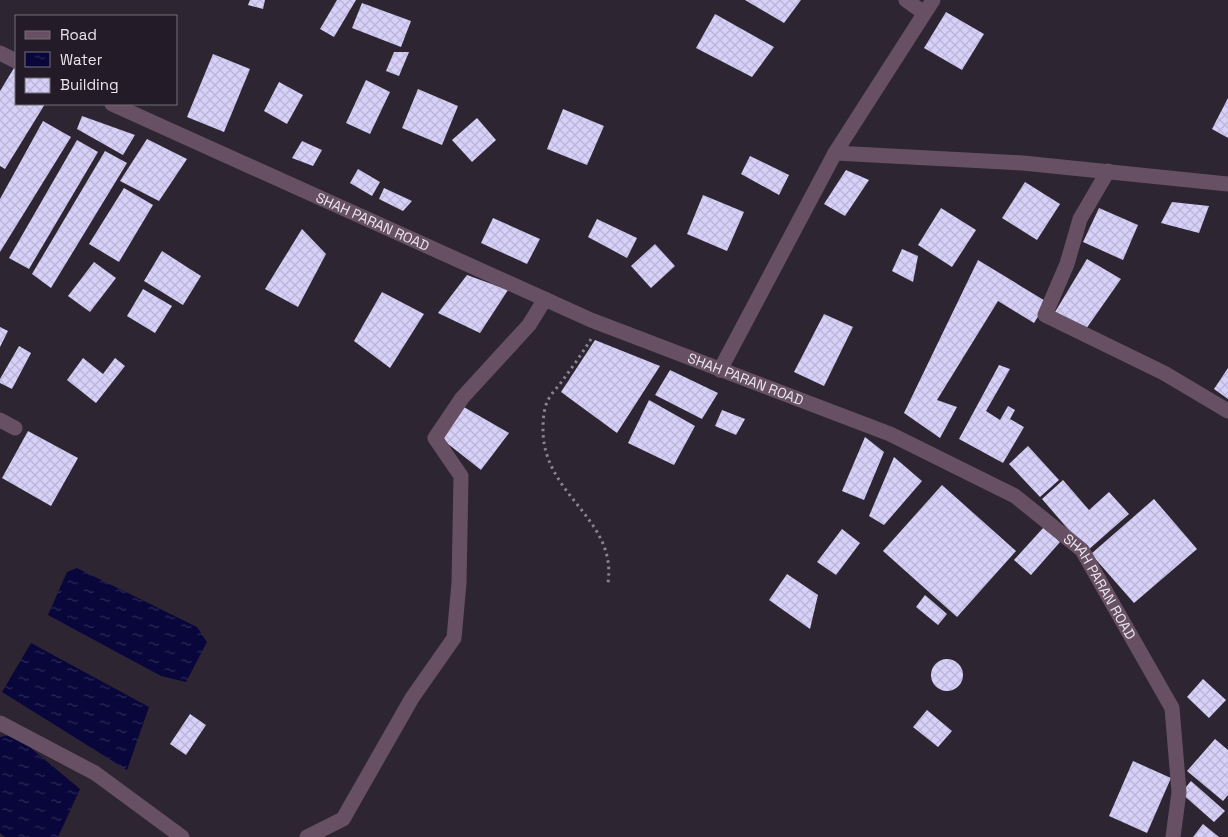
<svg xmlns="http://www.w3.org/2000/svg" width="1228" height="837" font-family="'Space Grotesk',sans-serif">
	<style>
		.water { fill: url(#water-ripples) }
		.building { fill: url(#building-cross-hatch) }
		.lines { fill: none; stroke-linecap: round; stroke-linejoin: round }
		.path { stroke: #8a848e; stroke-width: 3; stroke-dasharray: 2.5 4; stroke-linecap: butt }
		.minor { stroke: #675064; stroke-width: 15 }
		.labels { text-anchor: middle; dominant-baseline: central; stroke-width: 5; stroke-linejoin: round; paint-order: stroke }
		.street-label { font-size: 14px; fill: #ebe6ee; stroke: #231c28 }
	</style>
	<defs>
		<pattern id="water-ripples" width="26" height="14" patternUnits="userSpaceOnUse" patternTransform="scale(1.25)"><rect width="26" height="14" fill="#08063a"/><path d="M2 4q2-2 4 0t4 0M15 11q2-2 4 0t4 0" fill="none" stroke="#2c2a57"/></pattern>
		<pattern id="building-cross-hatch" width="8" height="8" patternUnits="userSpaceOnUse" patternTransform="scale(1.25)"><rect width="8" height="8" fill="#d7d0f9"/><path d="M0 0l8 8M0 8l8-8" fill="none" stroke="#bab4d5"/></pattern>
	</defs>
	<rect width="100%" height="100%" fill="#2d2632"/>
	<g class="water">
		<path d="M77 568 197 627 207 642 186 682 161 676 48 615 67 572Z"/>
		<path d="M31 643 149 707 127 770 2 692Z"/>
		<path d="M14 734 80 789 58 837H5L0 833V737Z"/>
	</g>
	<g class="building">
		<path d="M250 0H265L263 9 248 5Z"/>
		<path d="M337 0H356L334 37 320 29Z"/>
		<path d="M745 0H801L784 23Z"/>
		<path d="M362 3 411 21 401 47 352 28Z"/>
		<path d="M946 12 984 34 962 70 924 48Z"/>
		<path d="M715 14 774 47 752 77 696 48Z"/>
		<path d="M394 52H409L399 76 386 71Z"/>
		<path d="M213 54 250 69 224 132 187 117Z"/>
		<path d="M14 68 16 70V104H45L5 169 0 166V91Z"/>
		<path d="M366 80 390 92 370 134 346 123Z"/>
		<path d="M279 82 303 95 287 124 264 111Z"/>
		<path d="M418 89 458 106 442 145 402 128Z"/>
		<path d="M1228 98V138L1212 129Z"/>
		<path d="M563 109 604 126 587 165 547 149Z"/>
		<path d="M82 116 135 135 123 155 77 129Z"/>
		<path d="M477 118 496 140 472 162 452 140Z"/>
		<path d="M43 121 71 137 0 252V199Z"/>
		<path d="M147 139 187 159 159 201 120 181Z"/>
		<path d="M77 140 98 152 29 269 9 258Z"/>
		<path d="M302 141 322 150 313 166 292 158Z"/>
		<path d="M105 151 127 163 51 288 32 274Z"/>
		<path d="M750 156 789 175 779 195 741 174Z"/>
		<path d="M358 169 380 182 372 196 350 183Z"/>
		<path d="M846 170 869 180 845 216 824 204Z"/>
		<path d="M1025 182 1060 204 1037 240 1002 218Z"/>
		<path d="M124 188 153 205 119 262 89 244Z"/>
		<path d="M384 188 412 201 403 211 379 199Z"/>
		<path d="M703 195 744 212 727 251 687 234Z"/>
		<path d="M1172 202 1209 206 1199 233 1161 223Z"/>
		<path d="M941 208 976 230 952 267 918 245Z"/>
		<path d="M1099 208 1138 225 1123 260 1083 242Z"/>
		<path d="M493 218 540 239 527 264 481 243Z"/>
		<path d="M597 219 637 238 627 258 588 237Z"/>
		<path d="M302 229 326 254 298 307 265 289Z"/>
		<path d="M655 244 675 266 651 288 631 266Z"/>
		<path d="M902 249 918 256 913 282 892 271Z"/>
		<path d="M162 251 201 276 183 305 144 281Z"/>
		<path d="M1087 259 1121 279 1086 329 1055 312Z"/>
		<path d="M978 260 1047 302 1034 323 998 301 937 400 957 407 940 438 904 413Z"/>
		<path d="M94 262 116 278 90 312 68 296Z"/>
		<path d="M467 275 508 290 480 333 438 313Z"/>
		<path d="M143 289 172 306 155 333 127 316Z"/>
		<path d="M382 292 424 314 390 368 354 341Z"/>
		<path d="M824 314 853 327 824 386 794 372Z"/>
		<path d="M0 327 8 331 0 347Z"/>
		<path d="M595 340 660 366 617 433 561 392Z"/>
		<path d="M19 346 31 353 12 389 0 383V379Z"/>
		<path d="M83 358 103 374 115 358 125 366 96 403 67 380Z"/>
		<path d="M999 365 1010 369 986 411 1000 420 1008 406 1015 410 1010 419 1024 427 1003 463 959 439Z"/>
		<path d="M1228 368V399L1214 389Z"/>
		<path d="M670 370 718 393 702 419 655 395Z"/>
		<path d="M649 400 695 426 674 465 628 443Z"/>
		<path d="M462 406 509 433 481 470 443 440Z"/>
		<path d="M722 410 745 419 736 435 715 426Z"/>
		<path d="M28 431 78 458 51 506 2 478Z"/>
		<path d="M865 437 884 452 864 500 842 491Z"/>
		<path d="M1028 446 1059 480 1040 497 1009 464Z"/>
		<path d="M894 457 922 481 884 525 869 516Z"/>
		<path d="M1063 480 1089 510 1109 492 1129 514 1087 551 1042 499Z"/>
		<path d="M942 485 1016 551 957 617 883 551Z"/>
		<path d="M1154 499 1197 549 1134 603 1091 554Z"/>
		<path d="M1044 527 1060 542 1031 575 1014 560Z"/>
		<path d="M842 529 860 543 836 575 817 562Z"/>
		<path d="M787 574 818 595 810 629 769 600Z"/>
		<path d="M925 595 947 614 938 625 916 607Z"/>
		<circle cx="947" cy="675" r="16"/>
		<path d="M1203 679 1226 700 1209 718 1187 697Z"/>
		<path d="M927 710 952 731 938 747 913 727Z"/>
		<path d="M190 714 206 725 186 755 170 744Z"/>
		<path d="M1215 739 1228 750V795L1223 801 1187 771Z"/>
		<path d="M1133 761 1171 778 1147 833 1109 816Z"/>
		<path d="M1191 781 1225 811 1214 822 1181 793Z"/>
		<path d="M1203 824 1219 837H1193Z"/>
	</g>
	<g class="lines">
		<path class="path" d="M591 339C583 352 574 365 565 377 560 385 551 393 547 402 543 412 543 423 543 433 546 497 617 519 608 583"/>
		<g class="minor">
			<path d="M906 0 924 13"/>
			<path d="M0 53 16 61"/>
			<path id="s1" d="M112 104 591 320 890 434 1015 496 1082 550 1172 708 1179 792 1173 837"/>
			<path d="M835 153 1023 163 1228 184"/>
			<path d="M1108 171 1080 219 1067 264 1045 315 1164 373 1228 411"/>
			<path d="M720 370 835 153 933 0"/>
			<path d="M0 420 15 428"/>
			<path d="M0 723 95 773 182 837"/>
			<path d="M307 837 343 819 412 698 454 638 459 583 461 476 435 438 462 398 529 325 545 299"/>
		</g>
	</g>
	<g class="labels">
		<g class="street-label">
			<text stroke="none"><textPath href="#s1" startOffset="286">SHAH PARAN ROAD</textPath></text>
			<text stroke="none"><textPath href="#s1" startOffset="691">SHAH PARAN ROAD</textPath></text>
			<text stroke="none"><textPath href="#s1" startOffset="1111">SHAH PARAN ROAD</textPath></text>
		</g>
	</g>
	<rect x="15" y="15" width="162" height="90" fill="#231c28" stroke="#736d77"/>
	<rect x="25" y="31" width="25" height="8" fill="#675064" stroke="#736d77"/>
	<text x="60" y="40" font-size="15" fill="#ebe6ee">Road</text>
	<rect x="25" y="52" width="25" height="15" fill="url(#water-ripples)" stroke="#736d77"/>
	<text x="60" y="65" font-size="15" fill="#ebe6ee">Water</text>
	<rect x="25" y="78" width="25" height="15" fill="url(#building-cross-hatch)" stroke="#736d77"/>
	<text x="60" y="90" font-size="15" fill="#ebe6ee">Building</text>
</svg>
